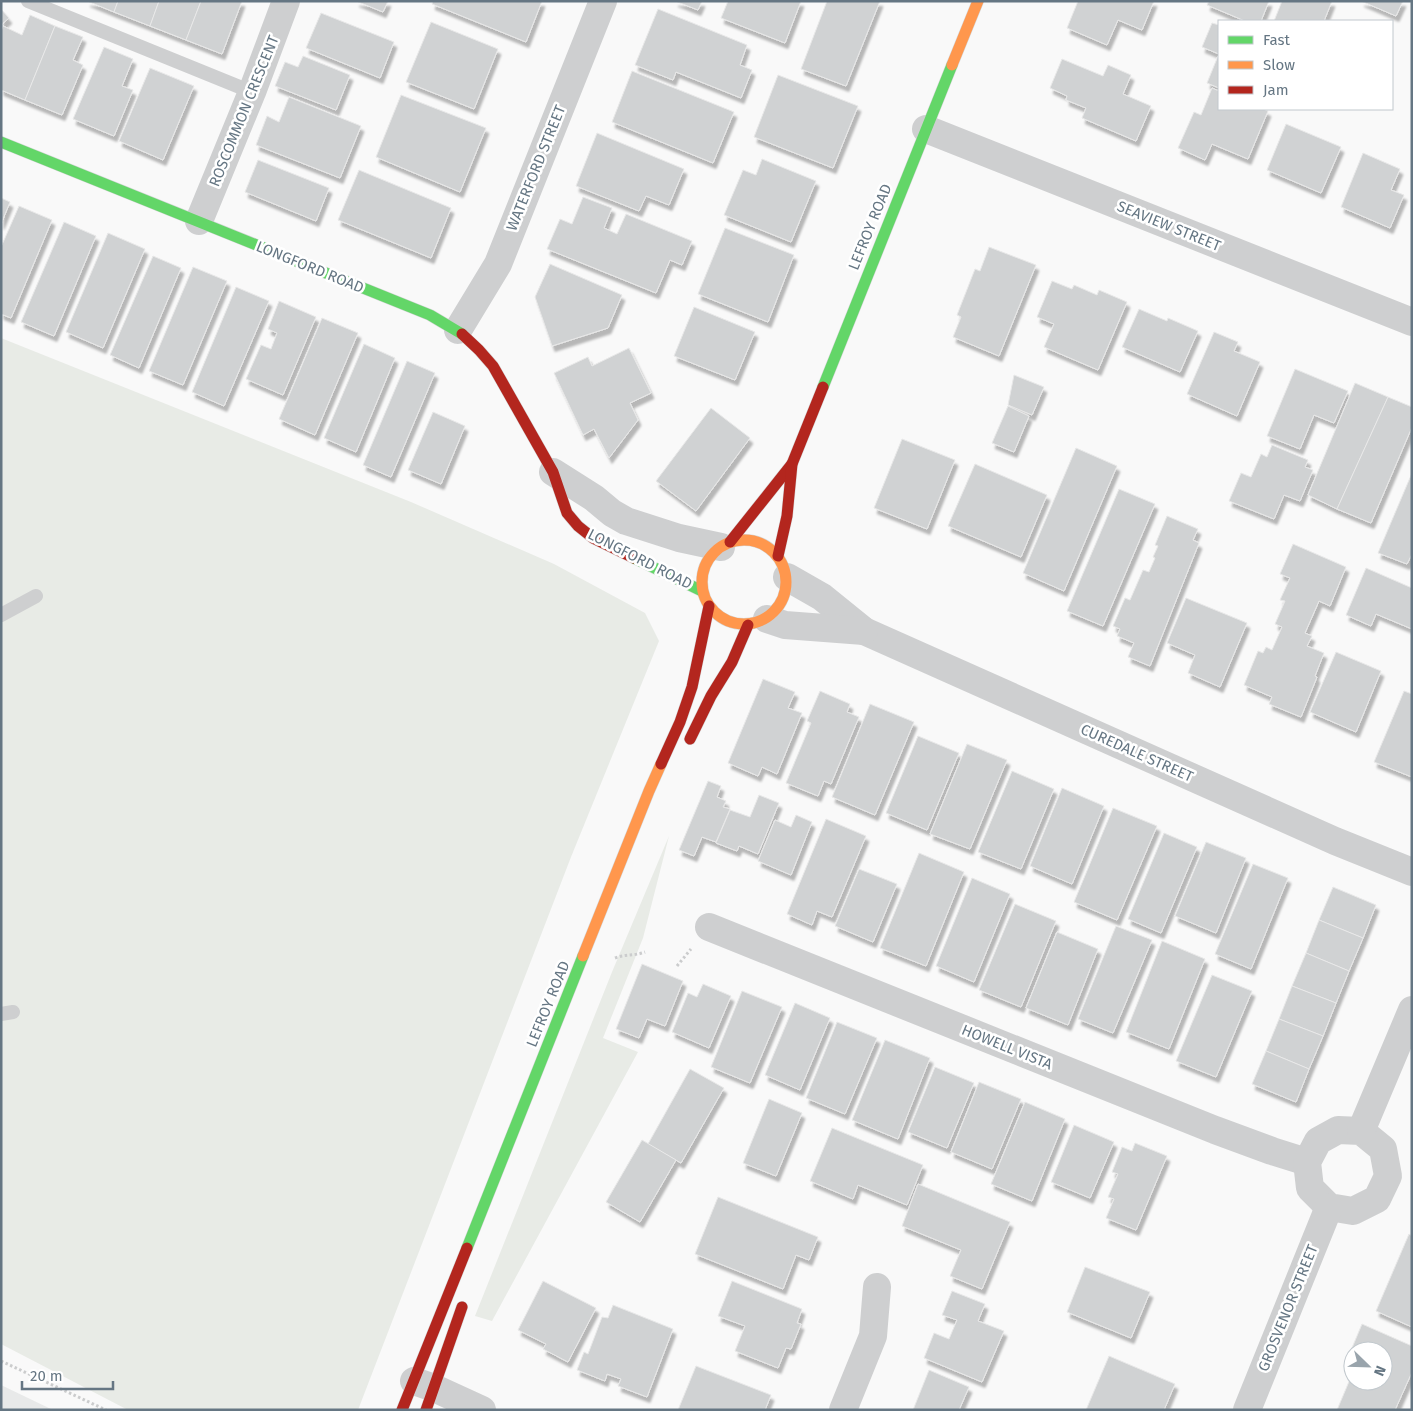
<svg xmlns="http://www.w3.org/2000/svg" width="1413" height="1411" font-family="'Fira Sans',sans-serif">
	<style>
		.built { fill: #e8e9e9 }
		.green { fill: #e8ebe6 }
		.building { fill: #d0d2d3; stroke: #e8e8e8; filter: url(#shadow) }
		.lines { fill: none; stroke-linecap: round; stroke-linejoin: round }
		.fast-casing { stroke: #d5d6d7; stroke-width: 12 }
		.slow-casing { stroke: #d5d6d7; stroke-width: 12 }
		.jam-casing { stroke: #d5d6d7; stroke-width: 12 }
		.path { stroke: #cbcccd; stroke-width: 3; stroke-dasharray: 2.5 2.5; stroke-linecap: butt }
		.lane { stroke: #cecfd0; stroke-width: 14 }
		.street { stroke: #cecfd0; stroke-width: 28 }
		.fast { stroke: #63d668; stroke-width: 11 }
		.slow { stroke: #ff974d; stroke-width: 11 }
		.jam { stroke: #b3261e; stroke-width: 11 }
		.labels { text-anchor: middle; dominant-baseline: central; stroke-width: 5; stroke-linejoin: round; paint-order: stroke }
		.street-label { font-size: 15px; fill: #657683; stroke: #fff }
	</style>
	<defs>
		<filter id="shadow"><feDropShadow dx="3" dy="5.5" stdDeviation="1" flood-color="#0004"/></filter>
	</defs>
	<rect width="100%" height="100%" fill="#f9f9f9"/>
	<path class="built" d="M1 1385 53 1410H1Z"/>
	<g class="green">
		<path d="M1 338 411 502 554 564 645 613 659 641 571 857 358 1410H128L1 1344Z"/>
		<path d="M669 836 643 938 603 1038 638 1052 492 1321 475 1316 612 972Z"/>
	</g>
	<g class="building">
		<path d="M87 1H118L114 12Z"/>
		<path d="M118 1H159L150 26 114 12Z"/>
		<path d="M159 1H201L186 40 150 26Z"/>
		<path d="M201 1H242L222 54 186 40Z"/>
		<path d="M356 1H388L383 12Z"/>
		<path d="M433 1H542L526 42 432 4Z"/>
		<path d="M675 1H702L698 10Z"/>
		<path d="M728 1H801L785 43 721 18Z"/>
		<path d="M827 1H880L846 86 801 69Z"/>
		<path d="M1078 1H1154L1142 30 1118 20 1107 45 1067 28Z"/>
		<path d="M1209 1H1269L1261 21H1245L1207 5Z"/>
		<path d="M1282 1H1332L1324 21H1274Z"/>
		<path d="M1361 1H1403L1396 16Z"/>
		<path d="M1 9 9 18 1 25Z"/>
		<path d="M658 9 747 45 740 65 752 70 741 98 676 72 673 80 635 65Z"/>
		<path d="M321 13 394 42 380 78 306 48Z"/>
		<path d="M30 15 55 26 25 100 1 90V31L3 26 22 35Z"/>
		<path d="M431 22 498 49 474 109 406 82Z"/>
		<path d="M1212 23 1219 25V54L1202 47Z"/>
		<path d="M55 26 83 37 73 60 83 65 62 115 25 100Z"/>
		<path d="M104 47 133 59 122 86 133 90 114 136 73 119Z"/>
		<path d="M303 56 350 75 336 110 275 86 285 62 298 67Z"/>
		<path d="M1218 56H1219V88L1207 83Z"/>
		<path d="M1062 59 1103 76 1108 65 1131 75 1123 94 1151 106 1136 141 1082 118 1086 108 1066 100 1067 96 1050 88Z"/>
		<path d="M150 68 194 86 163 160 119 141Z"/>
		<path d="M632 71 734 112 713 163 612 122Z"/>
		<path d="M778 75 858 106 833 168 754 137Z"/>
		<path d="M1212 88 1219 91V109H1263L1268 111 1248 159 1212 144 1205 160 1178 148 1194 112 1201 115Z"/>
		<path d="M401 95 486 128 460 192 376 157Z"/>
		<path d="M289 97 361 126 340 178 256 145 267 116 279 122Z"/>
		<path d="M1286 124 1341 147 1321 193 1267 170Z"/>
		<path d="M597 133 684 169 669 205 646 196 639 211 576 186Z"/>
		<path d="M1363 153 1400 169 1391 190 1404 195 1390 228 1341 207Z"/>
		<path d="M762 159 816 181 791 242 724 215 743 170 756 175Z"/>
		<path d="M258 160 329 188 316 221 245 192Z"/>
		<path d="M359 170 451 208 431 258 338 220Z"/>
		<path d="M583 197 612 208 604 228 617 234 626 214 692 241 682 265 670 260 656 293 547 249 560 219 572 224Z"/>
		<path d="M1 198 10 202 1 224Z"/>
		<path d="M19 206 52 220 11 318 1 314V247Z"/>
		<path d="M64 222 96 236 54 336 21 322Z"/>
		<path d="M725 228 794 255 768 322 698 294Z"/>
		<path d="M108 233 145 249 103 348 66 332Z"/>
		<path d="M989 247 1036 265 999 356 953 337 961 317 957 315 975 269 980 271Z"/>
		<path d="M153 256 181 268 139 368 110 355Z"/>
		<path d="M550 264 622 295 608 328 552 346 535 297Z"/>
		<path d="M193 267 227 281 183 385 149 371Z"/>
		<path d="M1052 281 1072 289 1074 285 1097 295 1099 290 1127 302 1098 370 1044 347 1054 324 1037 317Z"/>
		<path d="M236 287 269 301 224 406 192 392Z"/>
		<path d="M279 301 316 317 283 395 246 379 261 345 271 349 277 333 268 329Z"/>
		<path d="M694 307 755 332 735 380 674 356Z"/>
		<path d="M1139 309 1167 321 1168 318 1198 331 1180 372 1122 347Z"/>
		<path d="M322 318 358 333 315 435 279 419Z"/>
		<path d="M1214 332 1238 342 1234 351 1260 362 1237 416 1187 394Z"/>
		<path d="M364 344 395 358 356 452 324 438Z"/>
		<path d="M629 348 651 393 630 403 638 420 609 458 594 429 583 435 554 373 588 357 592 366Z"/>
		<path d="M407 361 435 373 391 477 363 465Z"/>
		<path d="M1295 369 1348 391 1334 423 1314 415 1300 449 1267 436Z"/>
		<path d="M1014 375 1044 387 1032 415 1008 405Z"/>
		<path d="M1355 383 1388 397 1337 509 1308 495Z"/>
		<path d="M1388 397 1412 407V427L1371 523 1337 509Z"/>
		<path d="M1008 406 1029 416 1014 452 992 443Z"/>
		<path d="M711 408 750 438 696 511 656 481Z"/>
		<path d="M433 412 465 426 441 484 408 470Z"/>
		<path d="M902 439 955 460 927 529 874 508Z"/>
		<path d="M1272 445 1308 460 1305 467 1313 470 1300 501 1284 495 1274 519 1229 501 1241 473 1251 477 1261 454 1267 457Z"/>
		<path d="M1076 448 1117 466 1064 591 1023 573Z"/>
		<path d="M975 464 1047 495 1021 557 948 526Z"/>
		<path d="M1412 473V554L1407 564 1378 553Z"/>
		<path d="M1119 489 1155 504 1103 626 1067 611Z"/>
		<path d="M1167 516 1198 529 1193 540 1199 543 1150 666 1128 657 1134 643 1117 636 1120 629 1113 626 1125 598 1130 600 1143 570 1149 572 1155 558 1153 557 1158 546 1155 545Z"/>
		<path d="M1293 544 1346 567 1330 606 1319 601 1305 633 1312 636 1307 646 1324 653 1315 676 1317 677 1301 717 1269 704 1272 697 1244 685 1258 651 1263 653 1266 647 1272 650 1282 627 1275 624 1285 601 1280 600 1290 578 1280 574Z"/>
		<path d="M1366 568 1412 588V629L1376 614 1371 626 1346 615Z"/>
		<path d="M1186 598 1247 623 1220 687 1188 673 1195 655 1167 643Z"/>
		<path d="M1336 652 1381 671 1356 732 1310 712Z"/>
		<path d="M763 679 795 692 788 708 802 713 777 774 762 767 758 776 728 763Z"/>
		<path d="M820 691 850 704 847 712 859 717 831 784 824 781 818 796 786 783 811 723 807 721Z"/>
		<path d="M1404 691 1412 694V777L1374 762Z"/>
		<path d="M870 704 914 722 875 815 832 797Z"/>
		<path d="M918 736 959 753 927 830 886 813Z"/>
		<path d="M967 744 1007 760 970 849 930 834Z"/>
		<path d="M1012 771 1054 789 1021 869 978 852Z"/>
		<path d="M708 781 721 786 717 797 726 801 723 807 730 809 716 842 702 837 694 856 679 850Z"/>
		<path d="M1062 788 1104 806 1072 884 1030 866Z"/>
		<path d="M759 795 779 803 758 854 739 846 737 851 716 843 730 810 750 817Z"/>
		<path d="M1113 808 1157 826 1117 920 1074 902Z"/>
		<path d="M796 815 812 822 791 875 758 861 775 820 791 827Z"/>
		<path d="M826 819 866 836 832 917 817 911 812 925 787 914Z"/>
		<path d="M1164 833 1197 847 1161 933 1128 919Z"/>
		<path d="M1206 842 1246 858 1216 933 1175 916Z"/>
		<path d="M919 853 964 872 926 966 880 948Z"/>
		<path d="M1253 864 1288 878 1251 969 1215 954Z"/>
		<path d="M859 869 897 884 873 942 835 926Z"/>
		<path d="M972 878 1010 894 974 982 936 966Z"/>
		<path d="M1333 887 1376 905 1363 938 1319 920Z"/>
		<path d="M1015 904 1056 921 1021 1007 979 990Z"/>
		<path d="M1319 920 1363 938 1349 971 1306 953Z"/>
		<path d="M1116 926 1152 940 1113 1033 1078 1019Z"/>
		<path d="M1057 932 1098 949 1068 1025 1026 1008Z"/>
		<path d="M1162 941 1205 959 1169 1049 1126 1032Z"/>
		<path d="M1306 953 1349 971 1336 1003 1292 986Z"/>
		<path d="M642 964 683 981 665 1026 647 1019 639 1038 616 1029Z"/>
		<path d="M1212 975 1252 991 1216 1077 1176 1061Z"/>
		<path d="M703 984 731 996 709 1048 672 1032 688 993 697 997Z"/>
		<path d="M1292 986 1336 1003 1323 1036 1279 1019Z"/>
		<path d="M742 991 782 1007 750 1083 711 1067Z"/>
		<path d="M795 1003 830 1018 800 1090 765 1075Z"/>
		<path d="M1279 1019 1323 1036 1309 1069 1266 1051Z"/>
		<path d="M837 1022 877 1038 845 1114 806 1098Z"/>
		<path d="M885 1040 930 1058 898 1139 852 1120Z"/>
		<path d="M1266 1051 1309 1069 1296 1102 1252 1084Z"/>
		<path d="M935 1067 974 1083 947 1148 908 1132Z"/>
		<path d="M690 1069 724 1088 681 1163 648 1144Z"/>
		<path d="M979 1082 1021 1099 992 1169 951 1152Z"/>
		<path d="M769 1099 802 1113 776 1176 743 1163Z"/>
		<path d="M1025 1102 1065 1119 1032 1201 991 1184Z"/>
		<path d="M1074 1125 1114 1142 1090 1198 1051 1182Z"/>
		<path d="M832 1128 923 1165 907 1205 858 1185 853 1199 810 1181Z"/>
		<path d="M642 1140 676 1160 640 1222 606 1202Z"/>
		<path d="M1135 1143 1167 1156 1136 1230 1106 1218 1114 1199 1108 1197 1118 1174 1112 1172 1122 1147 1132 1151Z"/>
		<path d="M918 1184 1010 1222 982 1289 950 1276 961 1250 902 1226Z"/>
		<path d="M718 1197 818 1237 809 1260 796 1255 783 1289 695 1254Z"/>
		<path d="M1409 1234 1412 1236V1327L1376 1311Z"/>
		<path d="M1085 1267 1150 1292 1131 1338 1067 1312Z"/>
		<path d="M543 1281 596 1308 568 1362 543 1349 546 1344 518 1330Z"/>
		<path d="M732 1281 802 1309 797 1323 801 1324 791 1349 786 1348 778 1368 735 1351 745 1326 718 1316Z"/>
		<path d="M952 1291 985 1304 978 1321 1004 1331 982 1382 924 1358 934 1333 949 1339 957 1320 942 1315Z"/>
		<path d="M613 1305 673 1329 647 1397 618 1386 621 1379 607 1374 605 1381 577 1370 584 1352 588 1354 602 1317 608 1318Z"/>
		<path d="M1362 1324 1412 1346V1372L1395 1410H1337L1353 1372V1381H1383V1351H1353V1357L1349 1355Z"/>
		<path d="M1109 1356 1175 1384 1164 1410H1086Z"/>
		<path d="M696 1366 771 1395 765 1410H678Z"/>
		<path d="M929 1370 969 1387 959 1410H913Z"/>
	</g>
	<g class="lines">
		<defs>
			<g id="fast">
				<path d="M1 142 430 315 462 334"/>
				<path d="M823 387 952 65"/>
				<path d="M634 558 702 591"/>
				<path d="M467 1248 583 956"/>
			</g>
			<g id="slow">
				<path d="M952 65 978 1"/>
				<circle cx="744" cy="582" r="42"/>
				<path d="M583 956 649 791 661 764"/>
			</g>
			<g id="jam">
				<path d="M462 334 479 350 493 366 553 472 567 513 578 526 593 538 634 558"/>
				<path d="M730 542 792 464"/>
				<path d="M778 556 787 516 792 464 823 387"/>
				<path d="M690 739 711 696 732 662 748 625"/>
				<path d="M661 764 680 722 692 687 709 606"/>
				<path d="M402 1410 467 1248"/>
				<path d="M426 1410 462 1307"/>
			</g>
		</defs>
		<use href="#fast" class="fast-casing"/>
		<use href="#slow" class="slow-casing"/>
		<use href="#jam" class="jam-casing"/>
		<g class="path">
			<path d="M615 958C625 954 635 956 645 952"/>
			<path d="M677 966 691 949"/>
			<path d="M1 1361 106 1410"/>
		</g>
		<g class="lane">
			<path d="M28 1 252 92"/>
			<path d="M1 615 36 596"/>
			<path d="M1 1014 13 1012"/>
		</g>
		<g class="street">
			<path d="M926 129 1412 322"/>
			<path d="M199 221 252 92 286 1"/>
			<path d="M458 330 498 264 603 1"/>
			<path d="M553 472 594 498 612 513 626 521 679 538 721 547"/>
			<path d="M787 577 822 597 864 631 1335 841 1412 872"/>
			<path d="M767 619 785 625 864 631"/>
			<path d="M709 927 1215 1130 1272 1151 1307 1162"/>
			<path d="M1338 1130 1361 1131 1383 1149 1388 1176 1377 1199 1353 1211 1329 1207 1310 1188 1307 1162 1318 1141Z"/>
			<path d="M1361 1131 1412 1010"/>
			<path d="M414 1381 434 1388 482 1410"/>
			<path d="M843 1410 873 1336 877 1287"/>
			<path d="M1247 1410 1329 1207"/>
		</g>
		<use href="#fast" class="fast"/>
		<use href="#slow" class="slow"/>
		<use href="#jam" class="jam"/>
	</g>
	<g class="labels">
		<g class="street-label">
			<text transform="translate(244 111) rotate(-68)">ROSCOMMON CRESCENT</text>
			<text transform="translate(536 168) rotate(-68)">WATERFORD STREET</text>
			<text transform="translate(1169 226) rotate(22)">SEAVIEW STREET</text>
			<text transform="translate(870 227) rotate(-68)">LEFROY ROAD</text>
			<text transform="translate(310 267) rotate(22)">LONGFORD ROAD</text>
			<text transform="translate(640 559) rotate(27)">LONGFORD ROAD</text>
			<text transform="translate(1137 753) rotate(24)">CUREDALE STREET</text>
			<text transform="translate(548 1004) rotate(-68)">LEFROY ROAD</text>
			<text transform="translate(1007 1047) rotate(22)">HOWELL VISTA</text>
			<text transform="translate(1288 1308) rotate(-68)">GROSVENOR STREET</text>
		</g>
	</g>
	<rect width="1413" height="1411" fill="none" stroke="#657683" stroke-width="5"/>
	<rect x="1218" y="20" width="175" height="90" fill="#ffffff" stroke="#c1c8cd"/>
	<rect x="1228" y="36" width="25" height="8" fill="#63d668" stroke="#c1c8cd"/>
	<text x="1263" y="45" font-size="15" fill="#657683">Fast</text>
	<rect x="1228" y="61" width="25" height="8" fill="#ff974d" stroke="#c1c8cd"/>
	<text x="1263" y="70" font-size="15" fill="#657683">Slow</text>
	<rect x="1228" y="86" width="25" height="8" fill="#b3261e" stroke="#c1c8cd"/>
	<text x="1263" y="95" font-size="15" fill="#657683">Jam</text>
	<g transform="translate(1368 1366) rotate(113)"><circle r="24" fill="#ffffff" stroke="#c1c8cd"/>
	<path d="M0-4L9 19L0 12L-9 19Z" fill="#99a4ac"/>
	<text y="-8" font-size="14" font-weight="bold" text-anchor="middle" fill="#657683">N</text>
	</g>
	<path d="M22 1381v8h91v-8" fill="none" stroke="#657683" stroke-width="2.5"/>
	<text x="30" y="1381" font-size="15" fill="#657683" stroke="#ffffff" stroke-width="4" paint-order="stroke">20 m</text>
</svg>
